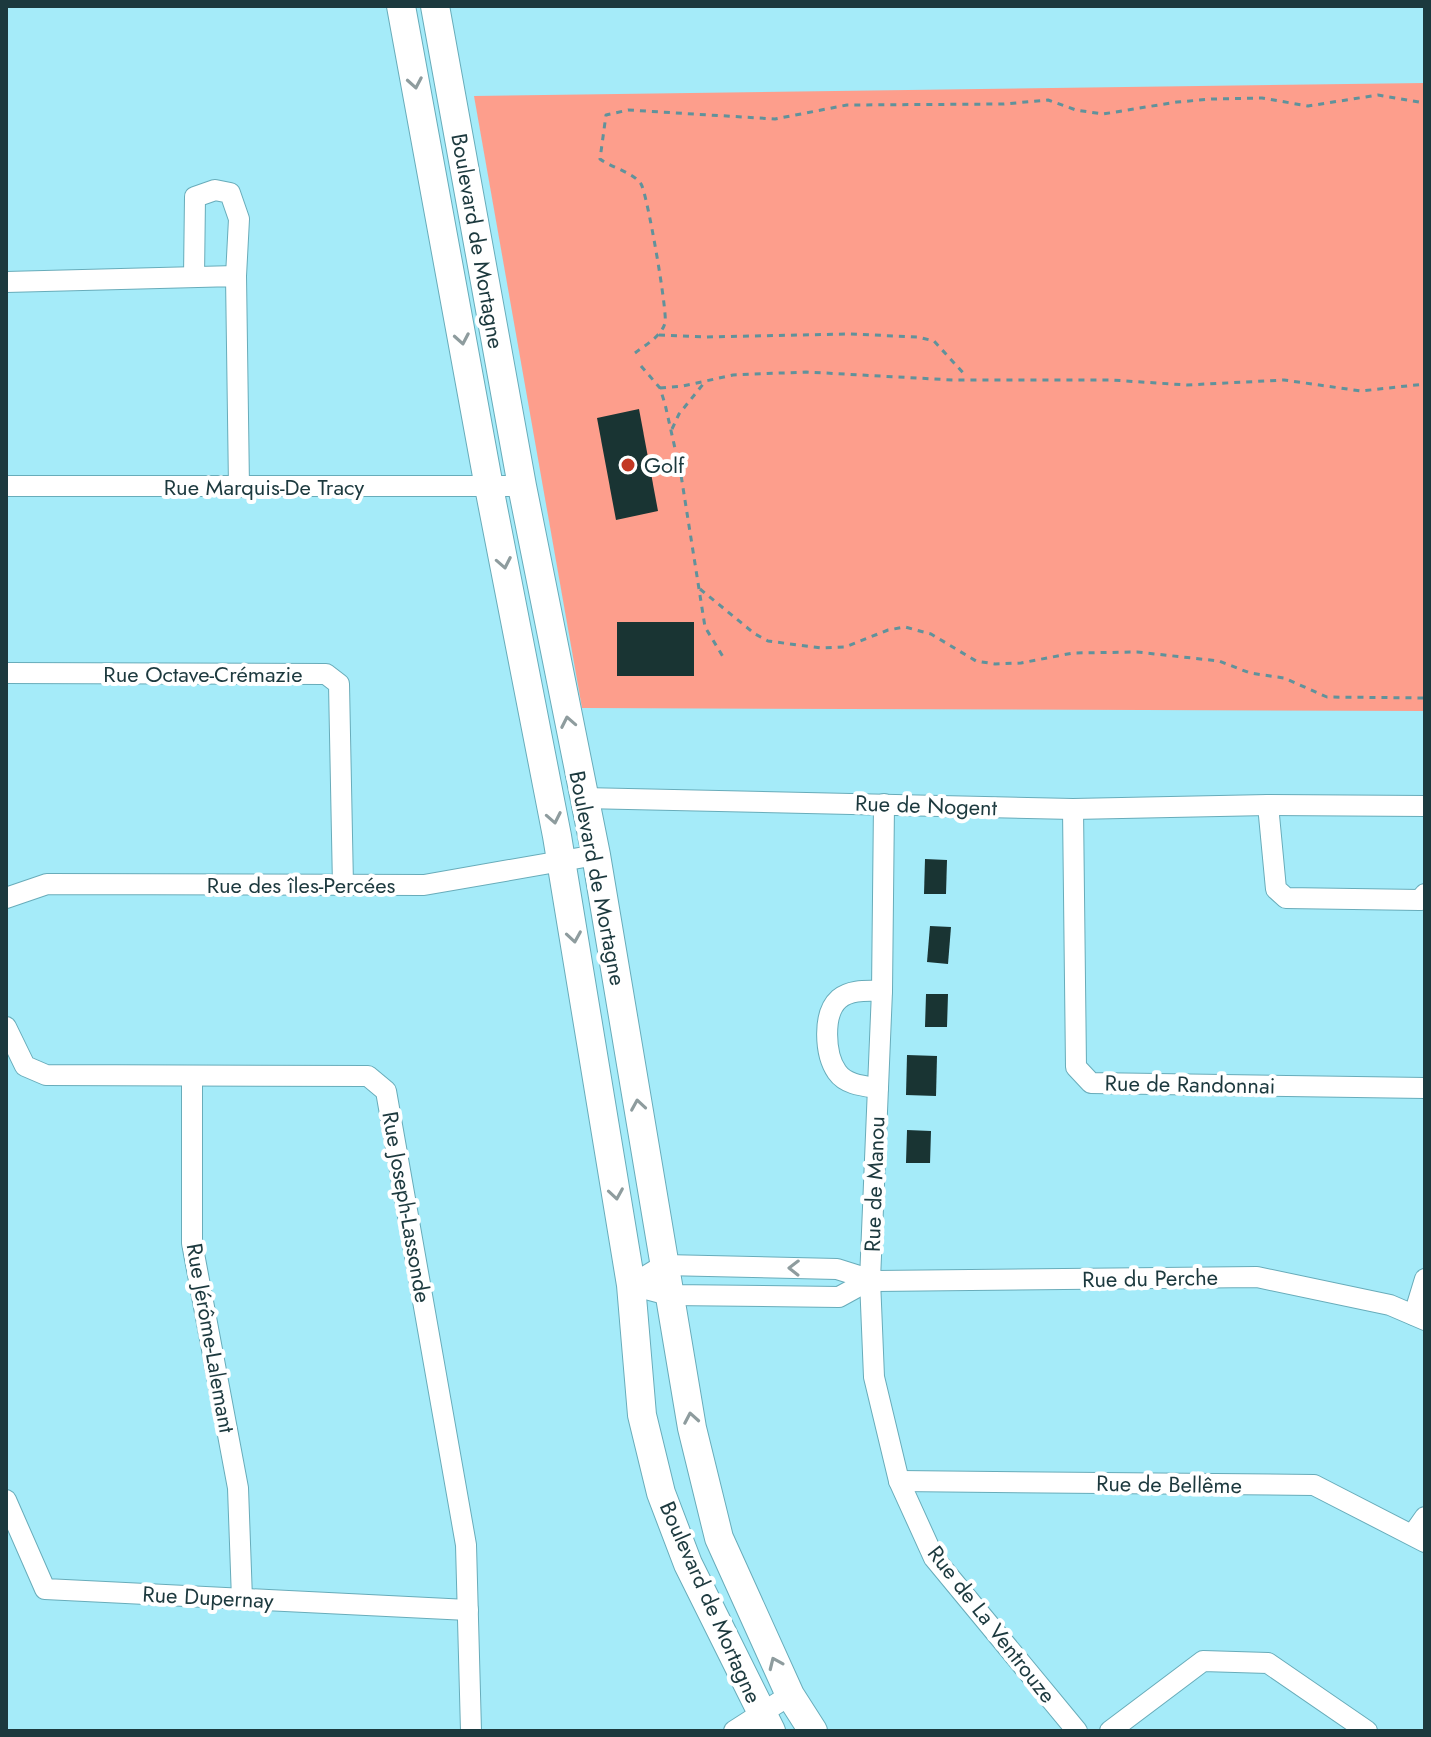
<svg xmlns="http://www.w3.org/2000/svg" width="1431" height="1737" font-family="Jost,sans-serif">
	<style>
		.green { fill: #fd9e8c }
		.building { fill: #193433 }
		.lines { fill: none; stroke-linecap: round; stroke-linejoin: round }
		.street-casing { stroke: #68acba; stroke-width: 22 }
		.secondary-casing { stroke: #68acba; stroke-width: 30 }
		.path { stroke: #60929b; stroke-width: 3; stroke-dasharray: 6 6; stroke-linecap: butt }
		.street { stroke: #fff; stroke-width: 20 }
		.secondary { stroke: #fff; stroke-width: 28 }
		.oneway { stroke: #8e9c9e }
		.poi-dot { fill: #c33823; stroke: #fff; stroke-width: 3 }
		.labels { text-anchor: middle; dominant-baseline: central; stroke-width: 8; stroke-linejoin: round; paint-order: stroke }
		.street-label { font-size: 22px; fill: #1c393e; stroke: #fff }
		.poi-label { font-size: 22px; fill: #1c393e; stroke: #fff; text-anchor: start }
	</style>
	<rect width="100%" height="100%" fill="#a5ebf9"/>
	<path class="green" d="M1425 83V711L582 708 474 96Z"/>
	<g class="building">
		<path d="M639 409 658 511 616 520 597 418Z"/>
		<rect x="617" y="622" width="77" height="54"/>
		<path d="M925 859 947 860 946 894H924Z"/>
		<path d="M930 926 951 927 948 964 927 962Z"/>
		<path d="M926 994H948L947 1027H925Z"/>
		<path d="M907 1055 937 1056 936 1096 906 1095Z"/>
		<path d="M907 1130 931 1131 930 1163H906Z"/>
	</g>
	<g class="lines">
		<defs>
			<g id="street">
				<path d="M194 277 195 197 215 190 230 193 239 219 236 276"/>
				<path d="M6 282 236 276 239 487"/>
				<path d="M6 486H522"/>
				<path d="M6 673 326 674 339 684 343 886"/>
				<path d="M583 798 1073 809 1268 805 1425 806"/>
				<path d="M884 804 882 991 870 1280 874 1377 899 1481 934 1558 1077 1731"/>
				<path d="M1268 805 1276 889 1286 898 1420 900 1425 894"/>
				<path d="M1073 809 1076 1067 1091 1083 1425 1088"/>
				<path d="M6 898 47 884 424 885 596 855"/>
				<path d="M6 1027 25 1066 46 1075 368 1076 386 1091 466 1545 471 1731"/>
				<path d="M192 1077V1243L238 1488 242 1599"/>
				<path d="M878 1088C864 1086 846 1085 837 1072 825 1055 822 1014 839 999 851 989 868 991 882 991"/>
				<path d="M631 1285 664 1265 837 1269 875 1281 1257 1277 1390 1305 1425 1320"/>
				<path d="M631 1285 669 1295 839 1297 870 1280"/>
				<path d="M1414 1315 1425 1279"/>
				<path d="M899 1481 1314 1485 1425 1542"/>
				<path d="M6 1500 45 1589 468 1610"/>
				<path d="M1413 1534 1425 1517"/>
				<path d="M734 1731 790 1695"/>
				<path d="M1110 1731 1203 1661 1268 1663 1367 1731"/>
			</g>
			<g id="secondary">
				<path d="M401 6 489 487 557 836 631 1285 642 1415 661 1493 688 1564 771 1731"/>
				<path d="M435 6 522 486 596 855 692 1428 719 1538 790 1695 813 1731"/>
			</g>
		</defs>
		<use href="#street" class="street-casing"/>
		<use href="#secondary" class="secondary-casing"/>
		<g class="path">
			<path d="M659 335 706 337 850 334 918 337 934 341 966 376"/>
			<path d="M635 353C645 345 661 337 665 323 668 314 647 192 641 184 633 172 612 168 600 159L606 115 628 110 775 119 847 105 1004 104 1048 100 1076 110 1103 114 1177 102 1212 99 1262 98 1308 106 1378 95 1425 103"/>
			<path d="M641 366 660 388 665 404 681 475 705 627 725 660"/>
			<path d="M660 388 683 386 733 375 806 372 953 380H1111L1187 385 1284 380 1361 391 1425 384"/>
			<path d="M672 429 679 414 704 383"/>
			<path d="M700 589 755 634 768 641 821 648 845 647 888 630 905 627 931 634 976 661 995 664 1021 663 1073 653 1137 652 1219 661 1250 673 1284 678 1327 697 1425 698"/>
		</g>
		<use href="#street" class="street"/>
		<use href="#secondary" class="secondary"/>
	</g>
	<defs><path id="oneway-chevron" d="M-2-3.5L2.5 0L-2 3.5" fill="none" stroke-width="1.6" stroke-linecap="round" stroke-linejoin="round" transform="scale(2)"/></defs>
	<g class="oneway">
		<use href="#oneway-chevron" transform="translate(415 83) rotate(80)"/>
		<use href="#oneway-chevron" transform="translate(462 339) rotate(80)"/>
		<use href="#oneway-chevron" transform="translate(504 563) rotate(79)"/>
		<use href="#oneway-chevron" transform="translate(568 722) rotate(-101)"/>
		<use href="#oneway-chevron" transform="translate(554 818) rotate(79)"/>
		<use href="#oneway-chevron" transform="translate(574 937) rotate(81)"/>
		<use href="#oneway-chevron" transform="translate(638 1105) rotate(-99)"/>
		<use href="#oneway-chevron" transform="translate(616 1194) rotate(81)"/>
		<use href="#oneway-chevron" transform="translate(794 1268) rotate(-179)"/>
		<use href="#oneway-chevron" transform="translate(691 1418) rotate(-100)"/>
		<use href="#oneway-chevron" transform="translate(775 1663) rotate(-114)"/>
	</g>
	<circle class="poi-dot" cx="628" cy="465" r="8"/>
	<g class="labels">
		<g class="street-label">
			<text transform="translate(478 241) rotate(80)">Boulevard de Mortagne</text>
			<text x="264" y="487">Rue Marquis-De Tracy</text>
			<text x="203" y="674">Rue Octave-Crémazie</text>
			<text transform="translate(926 805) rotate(2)">Rue de Nogent</text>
			<text transform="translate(598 878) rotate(79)">Boulevard de Mortagne</text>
			<text x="301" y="885">Rue des îles-Percées</text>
			<text transform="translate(1190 1084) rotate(1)">Rue de Randonnai</text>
			<text transform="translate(874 1184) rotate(-88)">Rue de Manou</text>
			<text transform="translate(407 1207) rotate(80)">Rue Joseph-Lassonde</text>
			<text transform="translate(1150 1278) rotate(-1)">Rue du Perche</text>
			<text transform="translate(211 1338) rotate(80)">Rue Jérôme-Lalemant</text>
			<text transform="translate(1169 1484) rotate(1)">Rue de Bellême</text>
			<text transform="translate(208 1597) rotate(3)">Rue Dupernay</text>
			<text transform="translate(711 1602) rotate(66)">Boulevard de Mortagne</text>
			<text transform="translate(992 1624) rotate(52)">Rue de La Ventrouze</text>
		</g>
		<g class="poi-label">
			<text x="644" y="465">Golf</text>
		</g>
	</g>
	<rect width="1431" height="1737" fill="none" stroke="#1c393e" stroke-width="16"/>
</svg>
